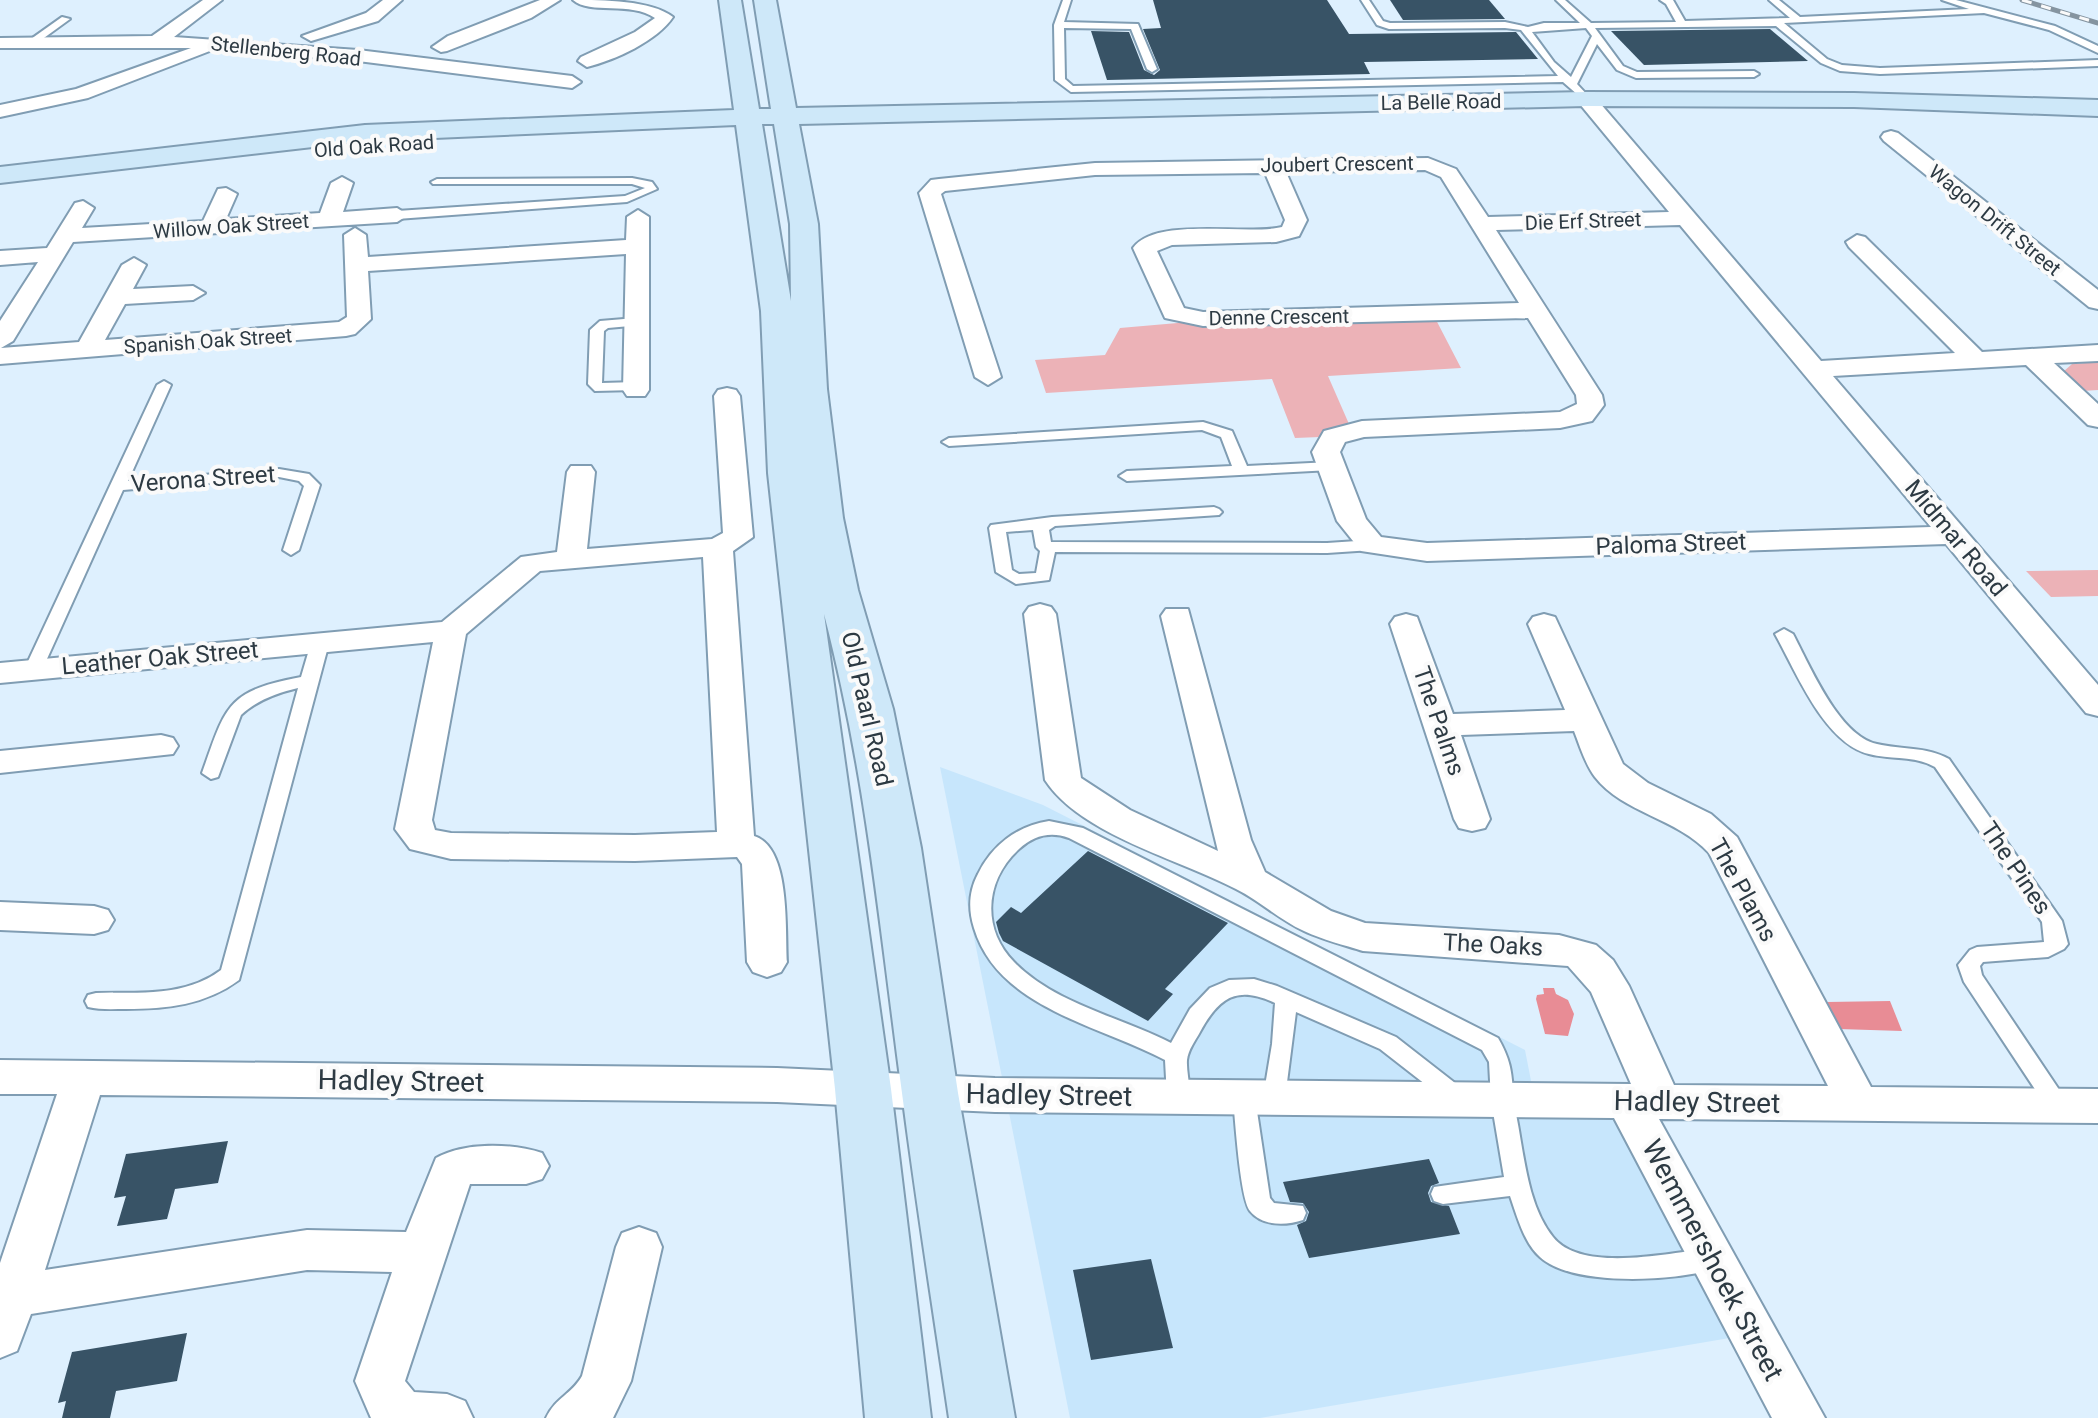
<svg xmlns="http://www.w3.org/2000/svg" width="2098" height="1418" font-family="Roboto,sans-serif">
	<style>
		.built { fill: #c7e6fc }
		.green { fill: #ecb2b7 }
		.water { fill: #e88c95 }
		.building { fill: #385366 }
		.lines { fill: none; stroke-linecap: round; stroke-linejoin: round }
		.lane-casing { stroke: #809db3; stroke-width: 4 }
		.street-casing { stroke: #809db3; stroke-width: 4 }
		.secondary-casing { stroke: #809db3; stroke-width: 4 }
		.lane { fill: #fff; fill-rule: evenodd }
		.street { fill: #fff; fill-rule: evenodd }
		.secondary { fill: #cee8f9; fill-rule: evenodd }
		.rail-casing { stroke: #8594a0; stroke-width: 5 }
		.rail { stroke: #fafafa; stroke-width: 3; stroke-dasharray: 10; stroke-linecap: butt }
		.labels { text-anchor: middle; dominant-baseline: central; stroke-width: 8; stroke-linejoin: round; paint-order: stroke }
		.far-street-label { font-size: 20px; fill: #2d3a43; stroke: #fafafa }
		.street-label { font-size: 24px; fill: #2d3a43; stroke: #fafafa }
		.near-street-label { font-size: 28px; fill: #2d3a43; stroke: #fafafa }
	</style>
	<rect width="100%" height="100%" fill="#def0fe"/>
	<path class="built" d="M940 767 1043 805 1525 1050 1533 1091 1631 1096 1753 1334 1260 1418H1070Z"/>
	<g class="green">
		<path d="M1434 316 1461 368 1328 376 1349 424 1320 437 1295 438 1272 379 1046 393 1035 360 1105 355 1120 328 1189 322Z"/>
		<path d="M2098 362V390L2082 391 2063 372 2072 364Z"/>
		<path d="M2098 570V596L2051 597 2026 571Z"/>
	</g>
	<g class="water">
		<path d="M1543 988H1554L1556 994 1568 1000 1574 1014 1568 1036 1545 1034 1536 999 1537 995 1544 994Z"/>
		<path d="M1890 1001 1902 1031 1839 1029 1827 1002Z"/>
	</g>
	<g class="building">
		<path d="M1153 0H1327L1349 34 1516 32 1538 59 1364 62 1370 74 1107 80 1091 31 1129 32 1144 70 1154 75 1160 70 1143 29 1161 28Z"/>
		<path d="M1390 0H1489L1505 19 1403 20Z"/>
		<path d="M1770 29 1808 61 1644 65 1611 31Z"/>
		<path d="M1088 851 1228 923 1165 989 1173 994 1148 1021 1003 941 999 933 996 922 1011 907 1021 913Z"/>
		<path d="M228 1141 218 1183 175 1189 167 1219 117 1226 126 1196 114 1198 126 1154Z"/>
		<path d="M1429 1159 1439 1183 1431 1186 1428 1193 1431 1202 1449 1206 1460 1234 1309 1258 1297 1225 1306 1221 1309 1212 1303 1203 1290 1202 1283 1182Z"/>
		<path d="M1151 1259 1173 1348 1091 1360 1073 1270Z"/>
		<path d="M187 1333 177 1381 116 1391 110 1418H62L66 1401 58 1403 72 1352Z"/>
	</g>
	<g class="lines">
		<defs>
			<g id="lane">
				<path d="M1063 0H1071L1064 22 1138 24 1157 69 1152 72 1147 69 1131 29 1064 28 1065 79 1073 86 1558 76 1521 30 1505 28 1389 29 1377 25 1361 0H1369L1383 21 1390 23 1505 22 1528 27 1544 23H1580L1556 0H1565L1591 23 1676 22 1666 4 1660 0H1673L1685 21 1790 18 1769 0H1779L1800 17 1969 9 1942 0H1956L2055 26 2098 46V53L2049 30 1984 13 1784 23 1827 59 1842 65 1880 68 2098 60V66L1880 74 1840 71 1821 63 1776 26 1595 28 1623 66 1637 72 1754 71 1759 74 1754 77 1636 78 1617 70 1597 44 1577 84 1591 99 1586 102 1563 82 1071 92 1055 80 1054 25ZM1586 28 1592 36 1571 77 1554 62 1532 32Z"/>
				<path d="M62 17 70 19 37 43H31V39Z"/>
				<path d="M632 178 652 182 657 189 627 202 397 219 391 215 397 211 625 196 645 188 632 184H433L431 182 437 179Z"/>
				<path d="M636 318 643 322 641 325 608 328 604 331 602 383 636 382 643 386 636 390 595 391 588 384 590 330 600 321Z"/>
				<path d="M164 381 171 385 128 481 279 469 309 474 320 485 299 550 291 555 283 550 304 486 299 481 279 477 123 490 42 670 39 674H27L24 670 157 385Z"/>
				<path d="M1203 422 1232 431 1247 466 1331 462 1338 466 1331 470 1127 481 1119 476 1127 471 1232 466 1221 437 1202 430 949 446 942 442 949 438Z"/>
				<path d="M1214 507 1219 509 1222 512 1219 515 1055 526 1049 530 1051 542 1327 543 1372 540 1380 545 1372 550 1327 553 1055 552 1049 580 1016 584 996 572 989 528 991 525 1052 517ZM1033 530 1036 547 1040 551 1036 573 1019 574 1012 570 1006 532Z"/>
				<path d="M1784 629 1793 634C1810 666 1839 736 1877 744 1902 750 1925 746 1949 759L2062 921 2068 944 2064 949 2048 957 1983 962 1980 966 1982 975 2066 1100 2070 1106 2066 1112 2058 1115 2050 1112 1964 982 1958 965 1970 950 1977 947 2044 942 2042 922 1935 767C1914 755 1892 760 1869 754 1824 743 1796 671 1775 634Z"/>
				<path d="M320 638 329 643 239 980C205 1005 167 1009 126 1009 113 1009 100 1010 88 1007L85 1001 88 995 96 993C140 992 185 997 221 970L298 688C277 693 257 700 241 715L218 777 211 779 202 773C226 706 226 691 301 677L311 643Z"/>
				<path d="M1049 821 1083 828 1498 1038C1516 1069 1510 1081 1516 1114 1524 1153 1527 1205 1553 1237 1582 1274 1672 1252 1713 1248L1722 1251 1726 1259 1722 1267C1681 1281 1574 1288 1540 1257 1524 1243 1517 1216 1510 1196L1443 1204 1434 1201 1431 1194 1434 1187 1504 1177 1491 1100 1489 1062 1482 1050 1069 838C1050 831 1033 836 1019 849 985 880 981 928 1014 962 1055 1004 1121 1017 1171 1043L1190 1009 1210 988 1229 980 1254 979 1277 986 1396 1037 1464 1090 1467 1096 1464 1102 1456 1105 1448 1102 1380 1049 1296 1012 1285 1098 1282 1104 1274 1107 1266 1104 1263 1098 1272 1044 1275 1003C1237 985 1219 997 1200 1032 1195 1041 1188 1050 1187 1060 1186 1075 1193 1090 1186 1103L1178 1106 1170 1103 1167 1097 1165 1060C1099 1025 998 1008 974 928 968 909 969 891 978 874 992 845 1017 826 1049 821Z"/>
				<path d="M1244 1089 1252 1092 1255 1098 1270 1198 1274 1203 1303 1206 1306 1213 1303 1220C1285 1226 1262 1226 1250 1211 1240 1198 1235 1118 1233 1098L1236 1092Z"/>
			</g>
			<g id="street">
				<path d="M203 0H222L174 37 358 50 572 76 581 82 572 88 358 61 215 49 88 98 0 117V105L76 89 191 48H0V38L152 36Z"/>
				<path d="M383 0H402L378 21 311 41 302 36 366 13Z"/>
				<path d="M540 0H560L531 18 447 51 441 52 432 47 448 36Z"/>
				<path d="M573 0C603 0 651 0 673 17 657 41 615 60 587 67L578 61 581 57 635 32 655 18C631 1 590 15 573 0Z"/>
				<path d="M1586 93 1593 95 1821 361 1955 353 1849 247 1846 242 1857 235 1865 237 1982 352 2098 345V361L2054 363 2098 404V427L2088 425 2026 365 1833 376 2098 685V716L2086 713 1946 544 1427 561 1361 551 1337 521 1312 452 1324 431 1362 421 1560 412 1577 404 1576 395 1528 318 1203 326 1165 318 1133 248C1157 216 1245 236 1282 227L1285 220 1265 173 1095 175 945 191 941 194 1001 377 988 385 975 377 919 193 931 180 939 179 1095 163 1428 158 1456 169 1488 217 1669 212 1579 103 1576 99ZM1425 170 1441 177 1519 303 1203 312 1184 308 1157 251 1172 245 1276 242 1299 236 1307 220 1286 172ZM1680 225 1931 527 1427 543 1381 537 1366 519 1340 452 1345 442 1364 437 1560 428 1592 421 1604 405 1602 395 1496 230Z"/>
				<path d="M1891 131 1898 133 2098 290V309L2089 307 1884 141 1881 137 1884 133Z"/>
				<path d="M342 177 353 183 343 212 397 208 408 215 397 222 73 242 13 341 1 348 79 342 122 265 134 258 146 265 133 289 193 286 205 293 193 300 125 304 105 340 339 322 347 317 344 235 355 228 366 235 368 257 626 240 627 217 638 210 649 217V390L645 396H627L623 390 626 254 368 271 371 319 355 334 346 336 0 364V321L38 262 0 265V251L47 248 75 203 83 201 94 208 82 228 203 221 218 189 226 188 237 194 226 219 320 213 331 183Z"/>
				<path d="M727 388 736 390 740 396 753 537 733 551 754 836C791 847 785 930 787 962L781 972 767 977 753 972 747 962 742 864 737 857 635 861 451 859 410 849 395 829 433 642 0 683V663L442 622 521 557 557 552 567 472 571 466H591L595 472 587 549 712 539 723 533 714 396 718 390ZM703 557 717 832 635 835 451 833 435 830 432 820 466 634 540 571Z"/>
				<path d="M1040 604 1051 607 1056 614 1081 778 1130 810 1218 851 1161 616 1166 609H1188L1251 840 1265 872 1331 911 1365 923 1559 935 1596 945 1613 960 1629 986 1674 1085 1828 1086 1709 853C1677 818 1623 813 1595 777 1585 764 1580 746 1574 731L1461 735 1490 819 1485 828 1472 831 1459 828 1454 819 1390 624 1395 617 1406 614 1417 617 1453 714 1565 710 1528 624 1533 617 1544 614 1555 617 1623 764 1648 783 1711 814 1737 837 1871 1087 2098 1089V1123L1659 1119 1825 1418H1772L1614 1118 995 1112 777 1102 100 1095 45 1270 307 1230 406 1232 436 1158C465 1142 511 1143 542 1153L549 1166 542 1179 526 1184H470L405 1381 414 1392 447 1394 465 1401 473 1418H371L355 1381 392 1272 307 1270 31 1314 17 1351 0 1358V1263L57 1094H0V1060L777 1068 995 1078 1631 1084 1591 992 1568 966 1363 951C1344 945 1323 940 1304 931 1280 920 1260 901 1236 889 1179 859 1081 835 1045 780L1024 614 1029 607Z"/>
				<path d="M161 735 173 738 178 746 173 754 0 773V751Z"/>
				<path d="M0 902 94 906 108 910 114 920 108 930 94 934 0 930Z"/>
				<path d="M639 1227 656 1233 662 1247 631 1381 613 1418H546C556 1397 572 1394 582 1376L616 1247 622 1233Z"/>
			</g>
			<path id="secondary" d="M719 0H741L759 109H771L754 0H776L796 108 1586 92 1854 93 2098 100V116L1854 107 1586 106 799 124 818 224 827 389 843 518 858 590 893 709 921 848 958 1093 1015 1418H949C933 1310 916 1202 902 1093 880 930 866 774 824 614L891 1089 931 1418H865L835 1089 768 473 761 311 736 125 365 141 0 183V167L365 125 734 110ZM762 124H774L790 224 791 301Z"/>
		</defs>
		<use href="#lane" class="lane-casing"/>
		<use href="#street" class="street-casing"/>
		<use href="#secondary" class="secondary-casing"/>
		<use href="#lane" class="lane"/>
		<use href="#street" class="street"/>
		<use href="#secondary" class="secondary"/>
		<defs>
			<path id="rail" d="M2022 0 2098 23"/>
		</defs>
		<use href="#rail" class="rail-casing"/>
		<use href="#rail" class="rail"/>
	</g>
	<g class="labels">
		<g class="far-street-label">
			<text transform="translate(286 51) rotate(6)">Stellenberg Road</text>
			<text transform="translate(1441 102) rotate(-1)">La Belle Road</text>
			<text transform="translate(374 146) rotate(-4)">Old Oak Road</text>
			<text transform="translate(1337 164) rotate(-1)">Joubert Crescent</text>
			<text transform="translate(1995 220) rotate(39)">Wagon Drift Street</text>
			<text transform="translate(1583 221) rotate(-2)">Die Erf Street</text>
			<text transform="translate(231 226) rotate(-4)">Willow Oak Street</text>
			<text transform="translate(1279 317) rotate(-1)">Denne Crescent</text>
			<text transform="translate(208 341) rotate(-4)">Spanish Oak Street</text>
		</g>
		<g class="street-label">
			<text transform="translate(203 479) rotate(-4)">Verona Street</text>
			<text transform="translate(1956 538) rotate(50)">Midmar Road</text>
			<text transform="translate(1671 544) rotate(-2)">Paloma Street</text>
			<text transform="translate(160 658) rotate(-5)">Leather Oak Street</text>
			<text transform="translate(867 709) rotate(77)">Old Paarl Road</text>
			<text transform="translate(1439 721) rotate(71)">The Palms</text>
			<text transform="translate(2016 868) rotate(56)">The Pines</text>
			<text transform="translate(1743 890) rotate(61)">The Plams</text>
			<text transform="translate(1493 945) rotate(3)">The Oaks</text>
		</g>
		<g class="near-street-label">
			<text transform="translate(401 1081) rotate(1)">Hadley Street</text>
			<text transform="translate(1049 1095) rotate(1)">Hadley Street</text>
			<text transform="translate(1697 1102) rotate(1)">Hadley Street</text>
			<text transform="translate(1713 1260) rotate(62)">Wemmershoek Street</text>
		</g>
	</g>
</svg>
